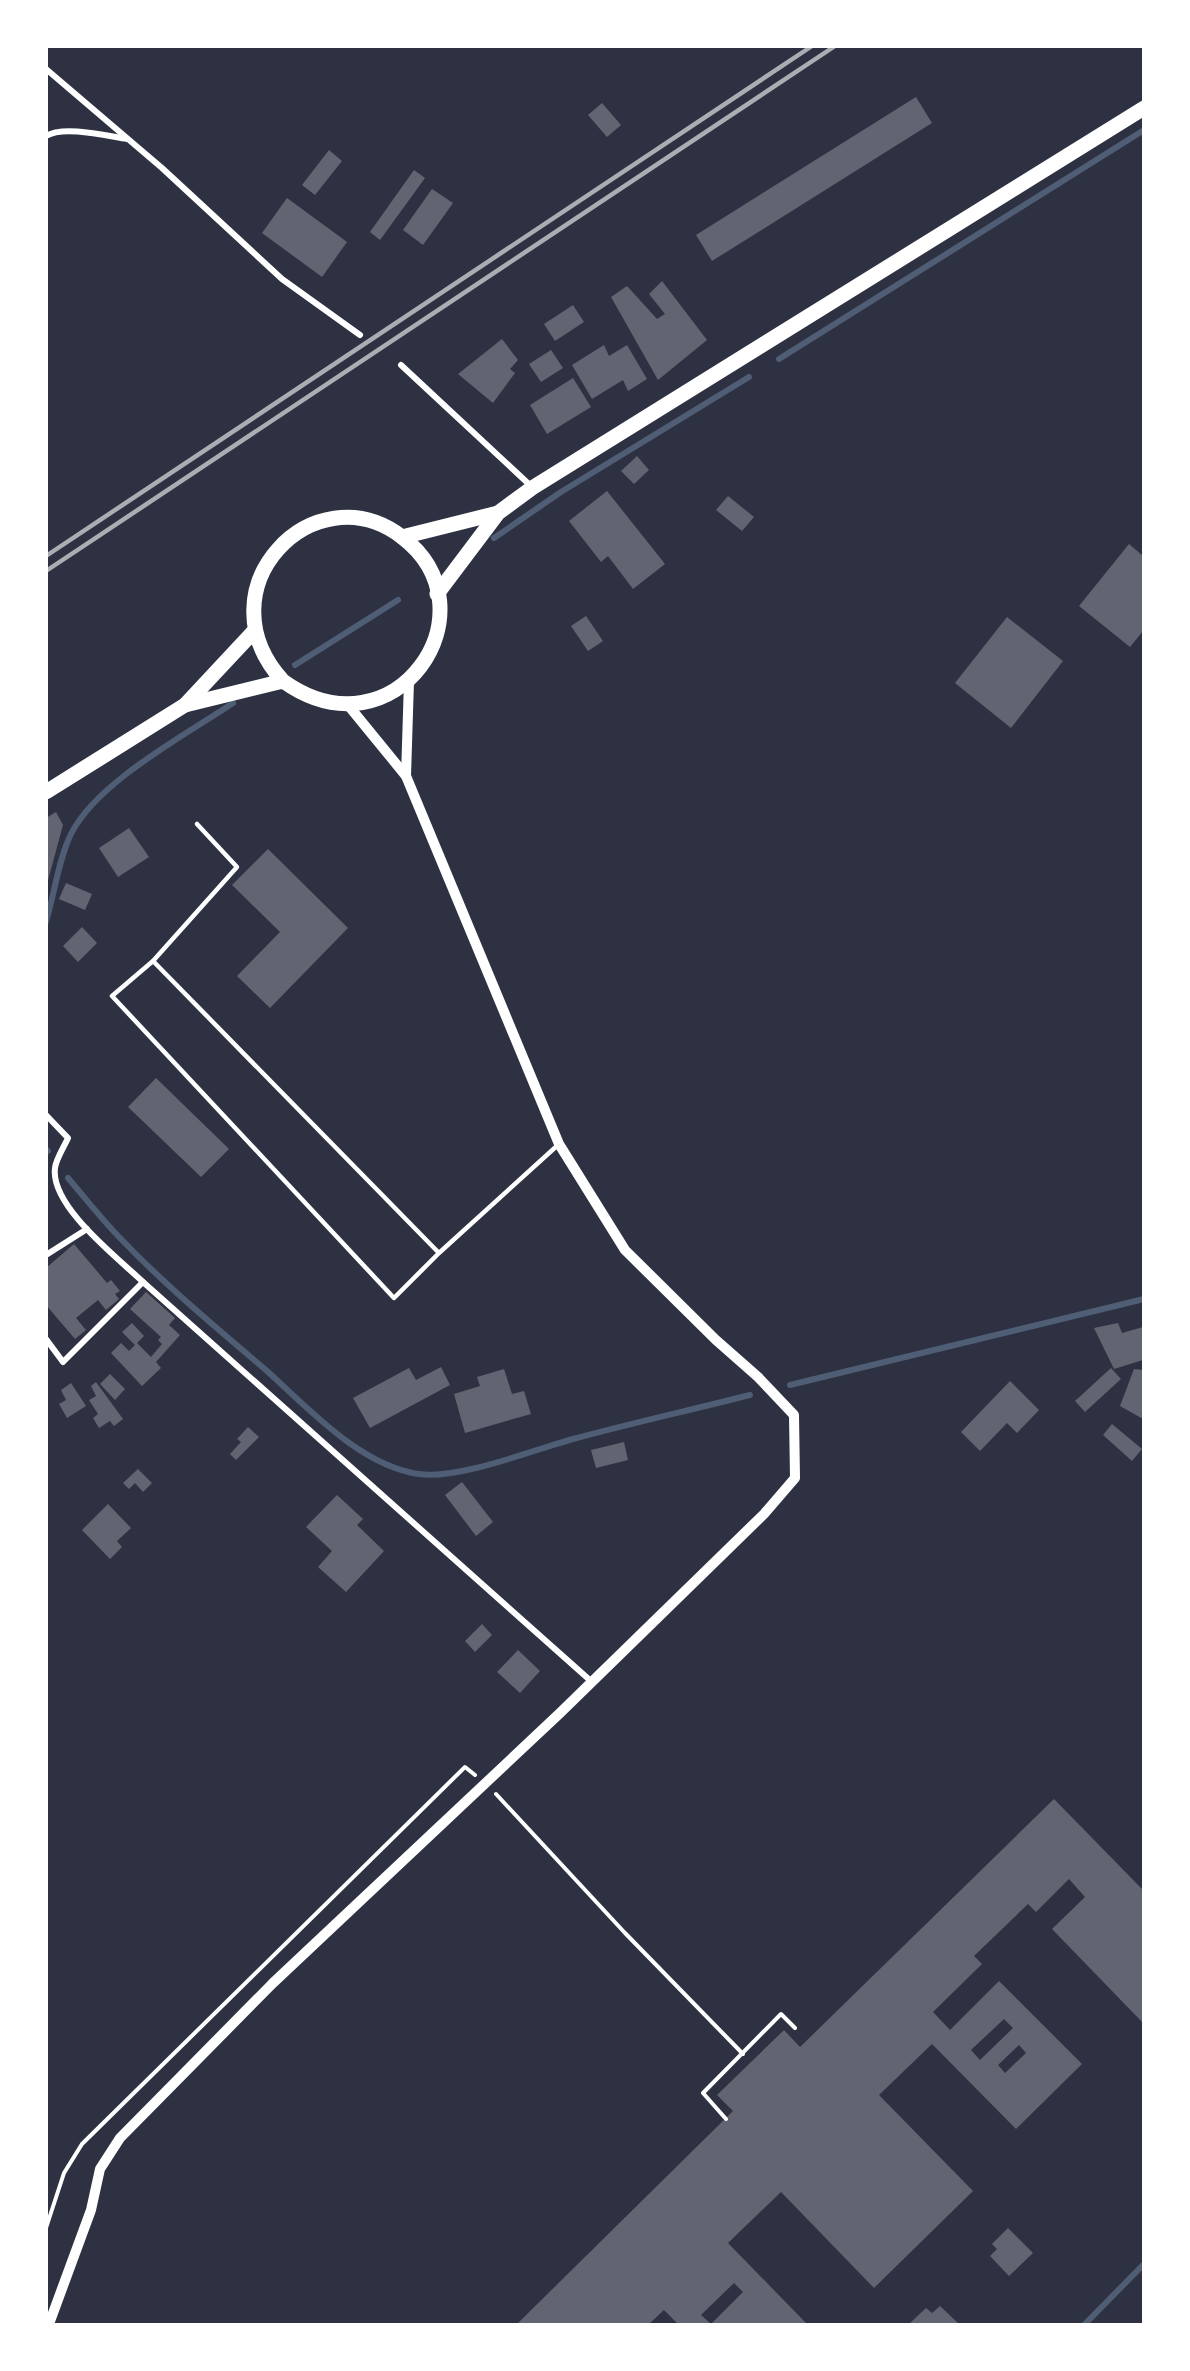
<svg xmlns="http://www.w3.org/2000/svg" width="1190" height="2371" font-family="'Alegreya Sans',sans-serif">
	<style>
		.lines { fill: none; stroke-linecap: round; stroke-linejoin: round }
		.stream { stroke: #4f5d75; stroke-width: 6 }
		.building { fill: #626471; fill-rule: evenodd }
		.path { stroke: #fff; stroke-width: 4 }
		.service { stroke: #fff; stroke-width: 4.5 }
		.minor { stroke: #fff; stroke-width: 6 }
		.tertiary { stroke: #fff; stroke-width: 10 }
		.primary { stroke: #fff; stroke-width: 15 }
		.rail { stroke: #abadb3; stroke-width: 4.5 }
	</style>
	<rect width="100%" height="100%" fill="#2d3142"/>
	<g class="lines">
		<g class="stream">
			<path d="M779 359 1144 130"/>
			<path d="M494 538 561 492 749 377"/>
			<path d="M295 665 398 600"/>
			<path d="M46 922C54 895 59 858 71 834 97 782 184 736 233 703"/>
			<path d="M46 1149 48 1151"/>
			<path d="M68 1178C86 1199 103 1221 122 1240 167 1287 218 1329 267 1371 309 1409 361 1466 419 1474 458 1480 533 1450 573 1439 632 1423 691 1410 750 1395"/>
			<path d="M790 1385 1144 1299"/>
			<path d="M1085 2324 1144 2264"/>
		</g>
	</g>
	<g class="building">
		<path d="M916 97 932 123 712 261 696 235Z"/>
		<path d="M602 103 621 125 607 137 588 115Z"/>
		<path d="M329 150 342 161 315 195 302 185Z"/>
		<path d="M414 170 425 178 380 240 370 232Z"/>
		<path d="M432 189 453 203 423 245 403 230Z"/>
		<path d="M287 198 347 242 322 277 262 233Z"/>
		<path d="M662 281 707 340 658 380 611 297 627 286 657 319 665 314 649 294Z"/>
		<path d="M573 305 584 322 555 341 544 324Z"/>
		<path d="M502 339 518 360 510 369 515 373 493 403 458 374Z"/>
		<path d="M604 345 609 356 627 345 647 379 628 391 623 380 592 399 572 365Z"/>
		<path d="M551 350 563 368 541 382 529 364Z"/>
		<path d="M573 378 591 407 547 434 530 405Z"/>
		<path d="M637 456 649 470 634 484 621 471Z"/>
		<path d="M607 491 665 564 633 589 608 556 601 562 569 521Z"/>
		<path d="M728 496 754 517 742 531 716 510Z"/>
		<path d="M1129 544 1143 556V631L1130 647 1079 606Z"/>
		<path d="M586 616 603 641 588 651 571 626Z"/>
		<path d="M1007 617 1063 661 1011 728 955 683Z"/>
		<path d="M56 812 63 825 47 884 46 818Z"/>
		<path d="M129 828 149 857 118 877 99 848Z"/>
		<path d="M268 849 348 928 270 1008 237 976 280 932 232 885Z"/>
		<path d="M66 883 92 894 85 910 59 899Z"/>
		<path d="M82 927 97 943 78 962 63 946Z"/>
		<path d="M156 1078 229 1149 201 1177 128 1107Z"/>
		<path d="M74 1244 107 1283 111 1280 120 1291 115 1294 119 1299 106 1310 98 1300 76 1318 86 1330 75 1339 46 1305V1268Z"/>
		<path d="M146 1292 175 1318 169 1325 180 1335 156 1362 161 1368 142 1386 111 1353 121 1343 129 1351 135 1345 122 1332 132 1323 144 1336 137 1343 151 1357 162 1344 158 1340 161 1337 130 1309Z"/>
		<path d="M1118 1323 1122 1333 1143 1327V1360L1114 1369 1094 1328Z"/>
		<path d="M441 1367 450 1385 370 1428 353 1398 409 1368 416 1380Z"/>
		<path d="M1111 1368 1121 1379 1085 1412 1075 1401Z"/>
		<path d="M504 1369 512 1394 524 1391 531 1414 465 1433 454 1394 480 1386 477 1377Z"/>
		<path d="M1134 1369 1143 1370V1419L1120 1406Z"/>
		<path d="M110 1374 125 1389 115 1400 100 1384Z"/>
		<path d="M1010 1381 1039 1410 1017 1433 1007 1423 980 1451 961 1432Z"/>
		<path d="M96 1382 123 1419 114 1426 110 1421 99 1428 93 1418 98 1414 89 1400 96 1396 91 1386Z"/>
		<path d="M71 1383 86 1406 67 1418 59 1404 66 1400 61 1390Z"/>
		<path d="M1112 1424 1142 1449 1132 1461 1103 1435Z"/>
		<path d="M248 1427 259 1437 236 1460 230 1454 241 1442 237 1439Z"/>
		<path d="M624 1442 628 1460 596 1468 591 1450Z"/>
		<path d="M138 1469 152 1483 143 1492 135 1483 129 1489 123 1483Z"/>
		<path d="M462 1482 493 1522 476 1536 445 1495Z"/>
		<path d="M337 1495 363 1519 357 1525 384 1551 346 1592 318 1567 332 1551 306 1527Z"/>
		<path d="M108 1504 131 1528 117 1541 122 1547 110 1559 82 1530Z"/>
		<path d="M482 1624 492 1635 475 1652 465 1641Z"/>
		<path d="M518 1650 540 1671 520 1693 497 1672Z"/>
		<path d="M1054 1799 1143 1890V2023L1052 1929 1085 1897 1069 1879 1036 1912 1028 1904 974 1956 982 1964 933 2012 950 2030 999 1981 1082 2064 1016 2129 932 2044 879 2095 973 2191 874 2288 781 2192 728 2243 807 2324H711L743 2292 734 2283 701 2315 711 2324H678L664 2310 649 2324H517L733 2111 717 2095 784 2030 800 2047ZM1004 2019 1013 2028 980 2060 971 2050ZM1019 2045 1026 2053 1005 2073 998 2065Z"/>
		<path d="M1008 2228 1033 2253 1009 2276 990 2256 997 2249 992 2244Z"/>
		<path d="M940 2306 959 2324H909L926 2308 932 2313Z"/>
	</g>
	<g class="lines">
		<g class="path">
			<path d="M496 1794 625 1933 743 2054"/>
			<path d="M726 2119 703 2093 781 2014 795 2028"/>
			<path d="M46 2228 64 2173 82 2144 465 1767 475 1775"/>
		</g>
		<g class="service">
			<path d="M153 961 237 867 197 824"/>
			<path d="M439 1253 394 1298 112 996 153 961 439 1253 559 1144"/>
		</g>
		<g class="minor">
			<path d="M46 69 162 168 282 279 360 335"/>
			<path d="M46 136C64 125 107 136 127 139"/>
			<path d="M401 365 532 487"/>
			<path d="M46 1115 68 1138C64 1147 56 1159 55 1168 50 1206 118 1258 143 1282L592 1682"/>
			<path d="M46 1255 87 1229"/>
			<path d="M46 1339 63 1362 143 1282"/>
		</g>
		<g class="tertiary">
			<path d="M406 776 409 681"/>
			<path d="M49 2324 91 2210 100 2169 120 2138 273 1983 560 1713 764 1514 795 1478 794 1415 758 1377 716 1340 625 1250 559 1144 406 776 348 705"/>
		</g>
		<g class="primary">
			<path d="M402 537 498 513"/>
			<path d="M437 594 498 513 532 488 1144 108"/>
			<path d="M185 705 283 681C395 761 498 610 402 537 314 470 199 589 283 681"/>
			<path d="M46 792 185 705 255 630"/>
		</g>
		<g class="rail">
			<path d="M46 556 812 46"/>
			<path d="M46 571 835 46"/>
		</g>
	</g>
	<rect width="1190" height="2371" fill="none" stroke="#ffffff" stroke-width="96"/>
</svg>
